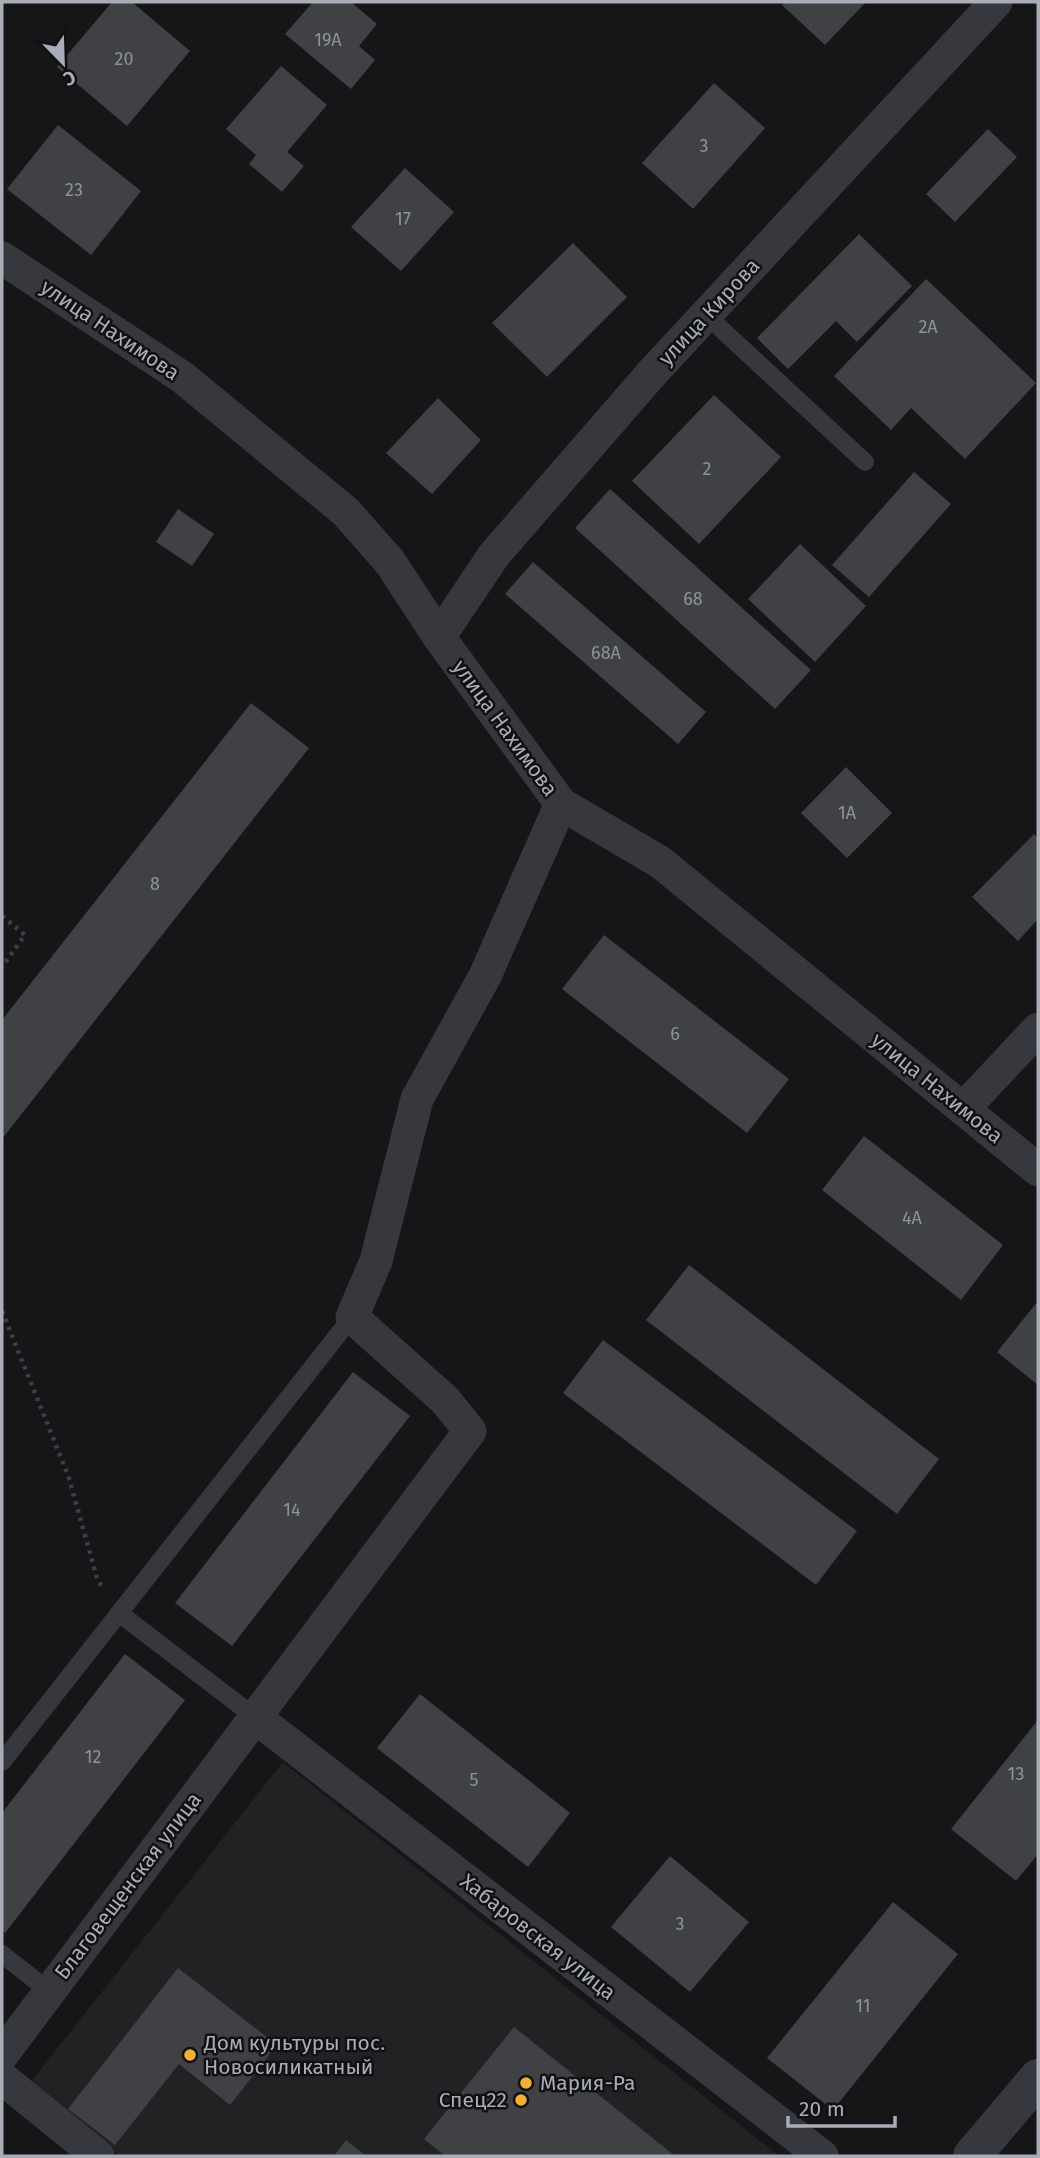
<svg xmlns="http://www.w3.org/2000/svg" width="1040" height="2158" font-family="'Fira Sans',sans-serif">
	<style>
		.built { fill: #222225 }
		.building { fill: #404145 }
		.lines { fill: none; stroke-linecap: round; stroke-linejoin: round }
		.path { stroke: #3d3f44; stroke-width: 4.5; stroke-dasharray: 3.5 5; stroke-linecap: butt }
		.service { stroke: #37383d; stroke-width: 18 }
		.minor { stroke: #37383d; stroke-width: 33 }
		.tertiary { stroke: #37383d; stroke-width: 38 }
		.poi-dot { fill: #f2b134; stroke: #111113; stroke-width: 2.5 }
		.labels { text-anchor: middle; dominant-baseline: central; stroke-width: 5; stroke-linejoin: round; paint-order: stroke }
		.number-label { font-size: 18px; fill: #8e929b }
		.street-label { font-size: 21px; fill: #a8adb8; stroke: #111113 }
		.poi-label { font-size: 21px; fill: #a8adb8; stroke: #111113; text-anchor: start }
	</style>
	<rect width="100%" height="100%" fill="#161618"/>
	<path class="built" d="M283 1762 779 2156H120L30 2083Z"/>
	<g class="building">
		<path d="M112 2H132L190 51 127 126 57 67Z"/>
		<path d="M313 2H351L377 24 359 46 375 60 351 89 285 34Z"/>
		<path d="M784 2H866L825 45 782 5Z"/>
		<path d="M281 66 327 105 287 152 304 166 282 192 249 164 256 155 226 129Z"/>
		<path d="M714 83 765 128 693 209 642 163Z"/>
		<path d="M58 125 141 191 91 255 7 189Z"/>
		<path d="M988 129 1017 157 955 222 926 194Z"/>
		<path d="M405 168 454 212 401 271 351 227Z"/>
		<path d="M859 234 912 286 857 342 836 321 788 369 757 338Z"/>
		<path d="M573 243 627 297 547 377 492 323Z"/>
		<path d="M926 279 1036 383 965 459 911 408 891 430 834 376Z"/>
		<path d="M714 395 781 457 699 544 632 481Z"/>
		<path d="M438 398 481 440 432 494 386 453Z"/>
		<path d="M914 472 951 504 869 597 832 565Z"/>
		<path d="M610 489 811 670 775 709 575 528Z"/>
		<path d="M178 509 214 534 192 566 156 542Z"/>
		<path d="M800 544 866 606 815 662 748 599Z"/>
		<path d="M533 562 706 712 678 744 505 594Z"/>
		<path d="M251 703 309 748 2 1139V1020Z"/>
		<path d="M846 767 892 813 847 858 801 813Z"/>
		<path d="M1034 834 1038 838V919L1018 941 972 897Z"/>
		<path d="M604 935 789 1079 747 1133 562 989Z"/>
		<path d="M864 1136 1003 1245 961 1300 822 1190Z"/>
		<path d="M689 1265 939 1459 897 1514 646 1320Z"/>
		<path d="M1038 1301V1385L997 1352Z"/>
		<path d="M603 1340 857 1531 816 1585 563 1393Z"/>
		<path d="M353 1372 410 1416 232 1646 175 1603Z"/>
		<path d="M125 1654 185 1700 5 1933 2 1930V1813Z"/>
		<path d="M420 1694 570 1813 528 1867 377 1748Z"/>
		<path d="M1038 1720V1854L1016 1881 951 1829Z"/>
		<path d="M670 1856 749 1922 690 1992 611 1927Z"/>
		<path d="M893 1902 958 1954 833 2110 767 2058Z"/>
		<path d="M178 1968 277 2045 230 2105 179 2064 115 2145 68 2109Z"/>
		<path d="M514 2027 675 2156H445L424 2139Z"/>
		<path d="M346 2140 366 2156H334Z"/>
	</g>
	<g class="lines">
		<g class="path">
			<path d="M2 916 25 935 2 967"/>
			<path d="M2 1311 68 1475 97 1578 103 1589"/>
		</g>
		<g class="service">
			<path d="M706 315 865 462"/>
			<path d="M119 1613 255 1717"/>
			<path d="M2 1762 352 1317"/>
			<path d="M2 1954 49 1991"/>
		</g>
		<g class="minor">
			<path d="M2 258 182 377 346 512 390 562 439 637 561 804 660 862 1038 1170"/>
			<path d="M439 637 494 555 652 373 996 2"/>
			<path d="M963 1109 1038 1029"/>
			<path d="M255 1717 822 2156"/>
			<path d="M2 2055 470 1431 445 1400 352 1317 376 1261 417 1099 485 976 561 804"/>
			<path d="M2 2078 98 2156"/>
		</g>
		<path class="tertiary" d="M972 2156 1038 2078"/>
	</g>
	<g class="poi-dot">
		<circle cx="190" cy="2055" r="7"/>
		<circle cx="526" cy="2083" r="7"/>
		<circle cx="521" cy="2100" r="7"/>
	</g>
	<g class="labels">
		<g class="number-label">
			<text x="328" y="40">19А</text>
			<text x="124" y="59">20</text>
			<text x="704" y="146">3</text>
			<text x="74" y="190">23</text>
			<text x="403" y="219">17</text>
			<text x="928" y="327">2А</text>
			<text x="707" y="469">2</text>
			<text x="693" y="599">68</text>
			<text x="606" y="653">68А</text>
			<text x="847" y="813">1А</text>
			<text x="155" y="884">8</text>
			<text x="675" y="1034">6</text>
			<text x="912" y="1218">4А</text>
			<text x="292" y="1510">14</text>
			<text x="93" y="1757">12</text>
			<text x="1016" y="1774">13</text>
			<text x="474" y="1780">5</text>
			<text x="680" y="1924">3</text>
			<text x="863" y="2006">11</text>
		</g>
		<g class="street-label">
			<text transform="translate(709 312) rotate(-47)">улица Кирова</text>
			<text transform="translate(110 330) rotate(34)">улица Нахимова</text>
			<text transform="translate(505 728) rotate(54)">улица Нахимова</text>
			<text transform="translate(937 1088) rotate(39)">улица Нахимова</text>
			<text transform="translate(128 1886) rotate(-53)">Благовещенская улица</text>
			<text transform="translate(538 1937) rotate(38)">Хабаровская улица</text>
		</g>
		<g class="poi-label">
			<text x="204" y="2043">Дом культуры пос.<tspan x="204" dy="24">Новосиликатный</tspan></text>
			<text x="540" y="2083">Мария-Ра</text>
			<text x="507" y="2100" text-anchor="end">Спец22</text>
		</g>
	</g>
	<rect width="1040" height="2158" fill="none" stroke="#a8adb8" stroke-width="7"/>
	<g transform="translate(63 63) rotate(157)" stroke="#111113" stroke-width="5" paint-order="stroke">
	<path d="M0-5L12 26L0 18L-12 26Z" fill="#a8adb8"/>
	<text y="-10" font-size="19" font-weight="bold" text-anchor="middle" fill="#a8adb8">С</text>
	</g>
	<path d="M788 2116v10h107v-10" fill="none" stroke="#a8adb8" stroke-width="3.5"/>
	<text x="799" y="2116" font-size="21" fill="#a8adb8" stroke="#111113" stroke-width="5" paint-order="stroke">20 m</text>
</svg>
